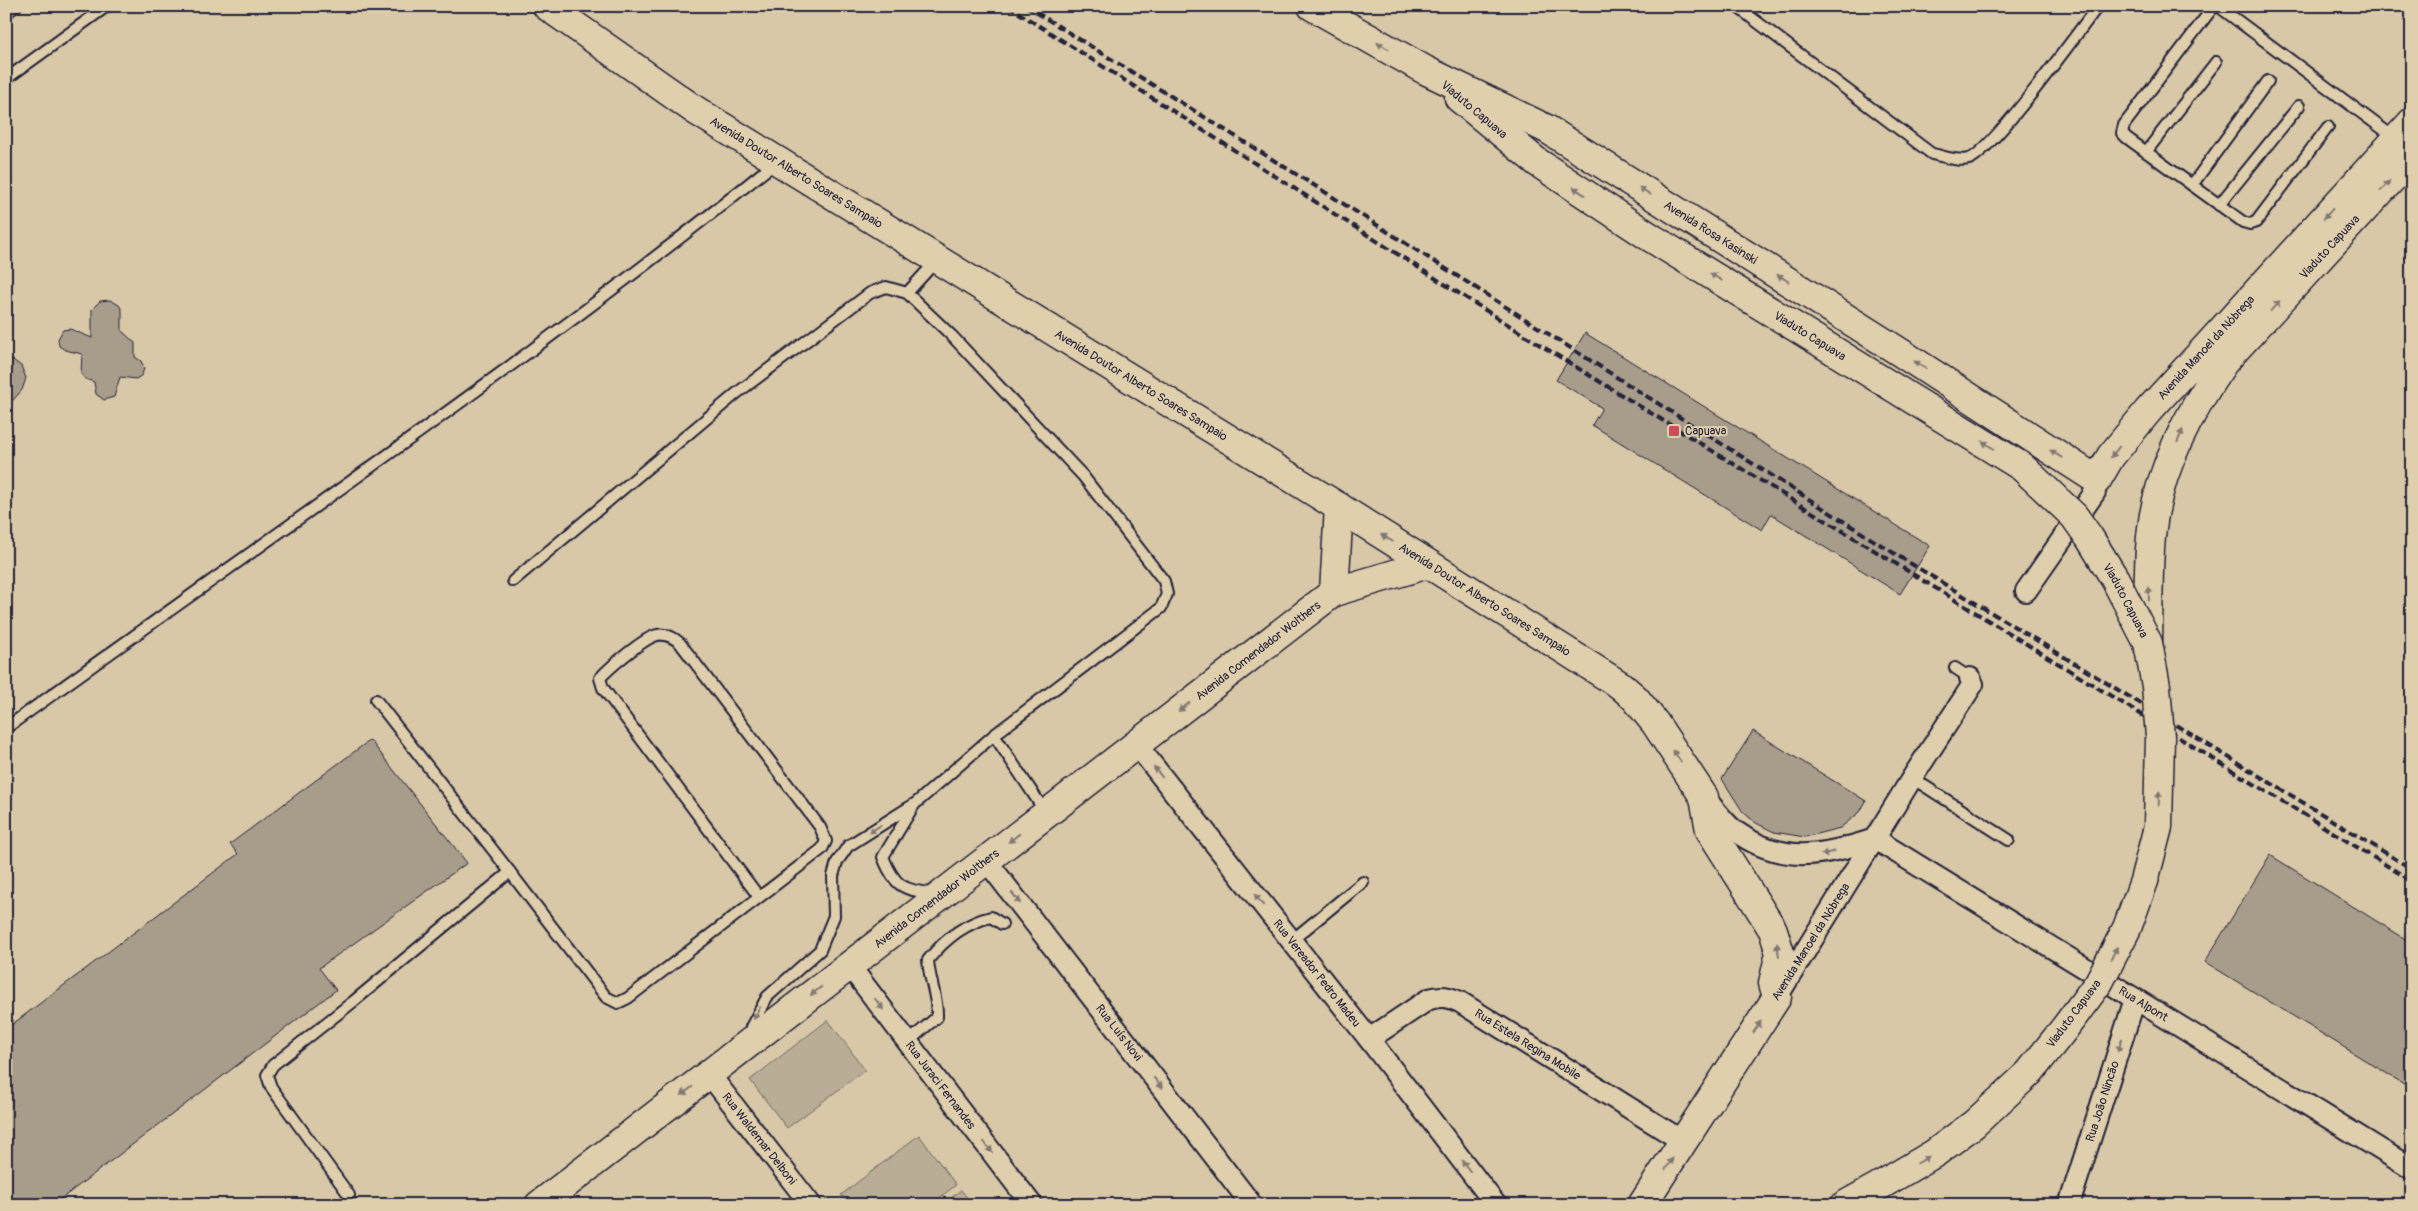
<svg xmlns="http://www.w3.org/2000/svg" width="2418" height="1211" font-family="Pangolin,sans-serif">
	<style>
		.green { fill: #baad96; stroke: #6e6868 }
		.building { fill: #a89c8b; stroke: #22223b }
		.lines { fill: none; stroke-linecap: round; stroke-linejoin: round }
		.lane-casing { stroke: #22223b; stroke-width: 14 }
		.street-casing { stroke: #22223b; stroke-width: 24 }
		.secondary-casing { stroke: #22223b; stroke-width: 31 }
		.lane { stroke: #e0cfac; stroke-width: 10 }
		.street { stroke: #e0cfac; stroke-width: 20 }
		.secondary { stroke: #e0cfac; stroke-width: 28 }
		.rail { stroke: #22223b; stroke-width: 4; stroke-dasharray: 8 4; stroke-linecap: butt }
		.secondary-bridge-casing { stroke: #22223b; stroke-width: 31; stroke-linecap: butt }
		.secondary-bridge { stroke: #e0cfac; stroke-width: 28 }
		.oneway { fill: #817874 }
		.poi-dot { fill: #d1495b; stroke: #e0cfac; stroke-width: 2 }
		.labels { text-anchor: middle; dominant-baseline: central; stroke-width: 4; stroke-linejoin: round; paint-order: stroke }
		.street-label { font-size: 12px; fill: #22223b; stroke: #e0cfac }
		.poi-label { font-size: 12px; fill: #22223b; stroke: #e0cfac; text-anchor: start }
	</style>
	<rect width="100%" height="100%" fill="#d8c8a7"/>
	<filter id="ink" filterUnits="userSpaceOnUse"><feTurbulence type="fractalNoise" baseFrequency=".02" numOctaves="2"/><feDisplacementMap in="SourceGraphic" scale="10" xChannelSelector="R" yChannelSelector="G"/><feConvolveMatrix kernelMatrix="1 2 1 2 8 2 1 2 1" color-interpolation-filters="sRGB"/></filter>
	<g filter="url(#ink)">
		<g class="green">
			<path d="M828 1020 865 1070 787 1128 750 1080Z"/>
			<path d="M919 1135 956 1185 930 1205H849L841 1195Z"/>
			<path d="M961 1190 973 1205H942Z"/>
		</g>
		<g class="building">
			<path d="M110 300 119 305 122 310V331L135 343V357L141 361 144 368 142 375 136 379 120 377 114 397 104 400 96 394 94 382 85 379 81 374 82 354 65 350 59 346 58 339 63 330 70 329 92 338V309L100 301Z"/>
			<path d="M1585 333 1930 546 1900 594 1771 514 1762 530 1592 425 1602 408 1556 380Z"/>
			<path d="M6 355 21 366 26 378 22 390 6 408Z"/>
			<path d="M1753 731 1866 801 1860 812 1840 828 1805 837 1774 832 1756 823 1743 812 1722 779Z"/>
			<path d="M370 740 467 863 319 968 336 990 53 1205H6V1029L238 854 230 844Z"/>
			<path d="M2270 855 2412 943V1089L2205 962Z"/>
		</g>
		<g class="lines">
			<defs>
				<g id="lane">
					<path d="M1736 6 1932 154C1943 156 1958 162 1969 159 1992 152 2078 32 2098 6"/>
					<path d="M2214 6 2124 125 2122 133 2127 138 2243 222 2250 224 2256 222 2328 127"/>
					<path d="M2218 6 2395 138"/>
					<path d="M6 13 16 6"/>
					<path d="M6 79 107 6"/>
					<path d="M2146 152 2216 62"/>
					<path d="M2192 185 2268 81"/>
					<path d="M2219 205 2299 106"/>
					<path d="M907 293 937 260"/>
					<path d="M513 581 737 393 870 293 886 287 907 293 952 336 1083 476 1164 581 1167 594 1161 608 994 735 1046 813"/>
					<path d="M1955 668 1970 678"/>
					<path d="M6 728C264 541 528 362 776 162"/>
					<path d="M1912 778 2009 840"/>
					<path d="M914 805 883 857C896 889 903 889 935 894"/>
					<path d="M510 872 606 997 618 1003 628 998 822 849 826 841 820 827 680 643C673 637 664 632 654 636 641 641 610 667 600 678L603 688 759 897"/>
					<path d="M1291 941 1363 882"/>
					<path d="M750 1034 751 1027 767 997 820 950 834 916 833 876 837 862 848 846 916 803 994 735"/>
					<path d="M908 1042 937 1017C938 999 929 979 928 960 944 940 965 923 991 917L1002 924"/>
					<path d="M348 1205 349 1195 271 1087 267 1075 273 1065 354 1001 510 872 376 700"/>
				</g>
				<g id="street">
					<path d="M2026 591 2095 492 2097 480"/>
					<path id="s1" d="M1136 744 1369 1039 1496 1205"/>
					<path d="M1704 797C1714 808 1724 823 1735 831 1782 865 1824 856 1875 839"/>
					<path id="s2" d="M1875 839 2412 1169"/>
					<path id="s3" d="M986 860 1252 1205"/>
					<path id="s4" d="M849 965 1032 1205"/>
					<path d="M1777 997 1912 778 1973 684 1970 678"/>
					<path id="s5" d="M1369 1039 1429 999C1441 995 1449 997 1460 1002L1684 1142"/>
					<path id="s6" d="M709 1074 811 1205"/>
					<path id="s7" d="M2069 1205 2135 999"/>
				</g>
				<g id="secondary">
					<path id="s8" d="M547 6 695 110 1329 501 1620 685 1635 698 1655 723 1704 797 1710 830 1773 930 1780 953 1773 983 1777 997 1642 1205"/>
					<path id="s9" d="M1312 6 1425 70 1547 129 1895 349 2097 480 2111 456 2148 411 2412 122"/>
					<path d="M1459 98 1537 162 1650 237"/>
					<path d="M1334 592 1339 507"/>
					<path id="s10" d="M2148 643C2149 605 2147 566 2152 528 2159 468 2190 411 2224 362L2412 157"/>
					<path id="s11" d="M539 1205 1334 592 1428 564"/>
					<path d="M1845 1205 1881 1185"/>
				</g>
			</defs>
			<use href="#lane" class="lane-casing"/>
			<use href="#street" class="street-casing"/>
			<use href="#secondary" class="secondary-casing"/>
			<use href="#lane" class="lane"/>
			<use href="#street" class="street"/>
			<use href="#secondary" class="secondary"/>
			<g class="rail">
				<path d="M1008 6 1537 343 2412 881"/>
				<path d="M1026 6 1328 194 1900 557 2412 869"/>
			</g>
			<defs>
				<g id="secondary-bridge">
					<path id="s12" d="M1650 237 2022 467 2074 516 2089 537 2115 579 2148 643 2156 686 2160 737 2158 827 2144 881 2127 928 2099 982 2064 1029 2029 1073 1974 1124 1935 1153 1881 1185"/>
				</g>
			</defs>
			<use href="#secondary-bridge" class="secondary-bridge-casing"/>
			<use href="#secondary-bridge" class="secondary-bridge"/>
		</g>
		<defs><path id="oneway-solid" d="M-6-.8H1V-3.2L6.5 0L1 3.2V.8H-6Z" transform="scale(1.25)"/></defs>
		<g class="oneway">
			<use href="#oneway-solid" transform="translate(1383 46) rotate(-151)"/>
			<use href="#oneway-solid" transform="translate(2385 186) rotate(-48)"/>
			<use href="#oneway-solid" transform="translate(1579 191) rotate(-146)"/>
			<use href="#oneway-solid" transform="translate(1645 191) rotate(-148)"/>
			<use href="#oneway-solid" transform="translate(2328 214) rotate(132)"/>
			<use href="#oneway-solid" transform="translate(1716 277) rotate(-148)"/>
			<use href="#oneway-solid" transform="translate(1783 278) rotate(-148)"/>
			<use href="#oneway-solid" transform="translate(2275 306) rotate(-48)"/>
			<use href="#oneway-solid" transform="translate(1920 365) rotate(-147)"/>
			<use href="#oneway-solid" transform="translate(2180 436) rotate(-68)"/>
			<use href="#oneway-solid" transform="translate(1988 445) rotate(-147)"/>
			<use href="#oneway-solid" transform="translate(2115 452) rotate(128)"/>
			<use href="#oneway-solid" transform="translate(2056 454) rotate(-147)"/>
			<use href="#oneway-solid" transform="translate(1387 538) rotate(-148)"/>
			<use href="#oneway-solid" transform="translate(2149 594) rotate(-89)"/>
			<use href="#oneway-solid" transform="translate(1184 707) rotate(142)"/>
			<use href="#oneway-solid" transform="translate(1677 756) rotate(-124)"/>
			<use href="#oneway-solid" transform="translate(1158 772) rotate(-128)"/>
			<use href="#oneway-solid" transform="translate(2159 798) rotate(-88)"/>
			<use href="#oneway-solid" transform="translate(875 829) rotate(147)"/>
			<use href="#oneway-solid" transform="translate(1014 838) rotate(142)"/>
			<use href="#oneway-solid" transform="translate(1828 853) rotate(167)"/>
			<use href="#oneway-solid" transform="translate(1016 898) rotate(52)"/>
			<use href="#oneway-solid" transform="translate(1259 900) rotate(-128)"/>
			<use href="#oneway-solid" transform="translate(1778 950) rotate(-99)"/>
			<use href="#oneway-solid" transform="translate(2114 953) rotate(-63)"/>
			<use href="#oneway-solid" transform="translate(816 991) rotate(142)"/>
			<use href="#oneway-solid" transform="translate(879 1004) rotate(53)"/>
			<use href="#oneway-solid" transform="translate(757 1013) rotate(117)"/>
			<use href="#oneway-solid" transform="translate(1757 1027) rotate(-57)"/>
			<use href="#oneway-solid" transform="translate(2120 1045) rotate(108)"/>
			<use href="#oneway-solid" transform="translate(1158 1083) rotate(52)"/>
			<use href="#oneway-solid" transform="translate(687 1091) rotate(142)"/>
			<use href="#oneway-solid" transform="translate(988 1147) rotate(53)"/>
			<use href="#oneway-solid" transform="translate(1923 1160) rotate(-30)"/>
			<use href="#oneway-solid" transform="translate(1669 1164) rotate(-57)"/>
			<use href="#oneway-solid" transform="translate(1466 1166) rotate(-127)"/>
		</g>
	</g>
	<rect class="poi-dot" x="1668" y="425" width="12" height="12" rx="2.5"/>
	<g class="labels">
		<g class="street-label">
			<text transform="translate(1474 110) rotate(40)">Viaduto Capuava</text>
			<text stroke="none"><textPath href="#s8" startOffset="300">Avenida Doutor Alberto Soares Sampaio</textPath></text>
			<text stroke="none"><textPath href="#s9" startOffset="459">Avenida Rosa Kasinski</textPath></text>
			<text stroke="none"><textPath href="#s10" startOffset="454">Viaduto Capuava</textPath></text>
			<text stroke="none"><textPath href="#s12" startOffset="188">Viaduto Capuava</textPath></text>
			<text stroke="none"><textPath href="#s9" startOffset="1090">Avenida Manoel da Nóbrega</textPath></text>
			<text stroke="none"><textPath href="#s8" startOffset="705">Avenida Doutor Alberto Soares Sampaio</textPath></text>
			<text stroke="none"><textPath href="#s8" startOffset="1110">Avenida Doutor Alberto Soares Sampaio</textPath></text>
			<text stroke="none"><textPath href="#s12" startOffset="608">Viaduto Capuava</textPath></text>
			<text stroke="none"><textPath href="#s11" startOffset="908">Avenida Comendador Wolthers</textPath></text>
			<text stroke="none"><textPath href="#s11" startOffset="502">Avenida Comendador Wolthers</textPath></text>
			<text transform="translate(1811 942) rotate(-58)">Avenida Manoel da Nóbrega</text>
			<text stroke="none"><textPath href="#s1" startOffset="292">Rua Vereador Pedro Madeu</textPath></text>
			<text stroke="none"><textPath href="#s2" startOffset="315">Rua Alpont</textPath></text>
			<text transform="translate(2074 1014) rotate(-53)">Viaduto Capuava</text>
			<text stroke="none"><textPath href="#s3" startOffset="218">Rua Luís Novi</textPath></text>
			<text stroke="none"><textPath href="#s5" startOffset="184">Rua Estela Regina Mobile</textPath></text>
			<text stroke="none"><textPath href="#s4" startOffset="151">Rua Juraci Fernandes</textPath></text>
			<text stroke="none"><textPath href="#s7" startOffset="109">Rua João Nincão</textPath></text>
			<text stroke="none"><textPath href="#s6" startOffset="82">Rua Waldemar Delboni</textPath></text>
		</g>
		<g class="poi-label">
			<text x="1685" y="431">Capuava</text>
		</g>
	</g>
	<rect width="2418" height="1211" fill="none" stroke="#e0cfac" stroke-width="25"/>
	<rect x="12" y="12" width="2393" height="1186" fill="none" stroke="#22223b" stroke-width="2" filter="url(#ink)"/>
</svg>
